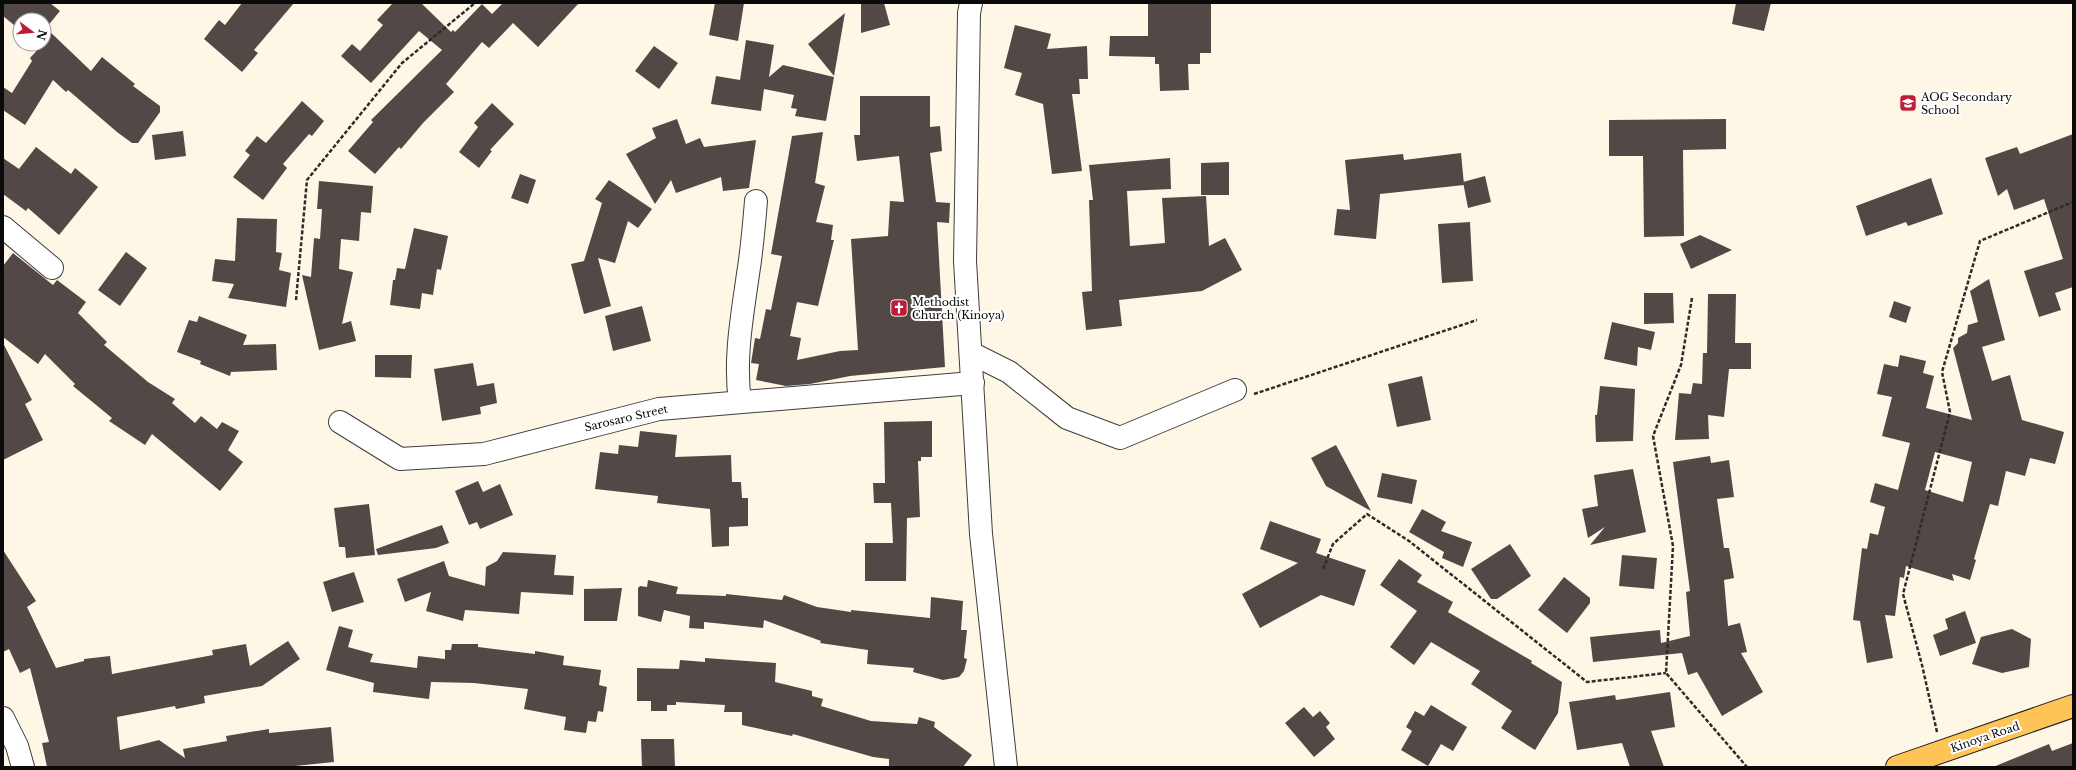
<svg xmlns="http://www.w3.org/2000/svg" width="2076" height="770" font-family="'Libre Baskerville',serif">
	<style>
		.building { fill: #524946; fill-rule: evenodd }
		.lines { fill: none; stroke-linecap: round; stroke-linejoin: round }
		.minor-casing { stroke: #3d3d3d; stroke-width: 24 }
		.major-casing { stroke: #1b1b1b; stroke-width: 24 }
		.path { stroke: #2c2c2c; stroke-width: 2.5; stroke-dasharray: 4 2; stroke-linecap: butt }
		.minor { stroke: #fff; stroke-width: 22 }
		.major { stroke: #fec457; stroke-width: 22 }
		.labels { text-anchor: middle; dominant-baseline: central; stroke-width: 4; stroke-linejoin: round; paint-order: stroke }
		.poi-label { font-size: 11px; fill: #0a0a0a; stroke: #fff; text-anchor: start }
		.street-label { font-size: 11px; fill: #0a0a0a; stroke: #fff }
	</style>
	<rect width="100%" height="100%" fill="#fff7e6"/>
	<g class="building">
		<path d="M3 3H50L60 11 46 28 91 71 102 57 135 84 133 86 160 106V112L138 143H132L117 132 68 90 66 92 53 80 25 125 3 110V87L12 93 32 61 30 58 40 47 37 44H44V20H20V30L3 16Z"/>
		<path d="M242 3H294L254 50 258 53 242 72 204 39 219 20 225 25Z"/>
		<path d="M393 3H421L451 32 453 30 455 32 482 4 492 14 503 3H579L538 47 513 23 489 48 482 42 446 84 454 92 423 123 401 149 399 147 375 174 348 151 373 122 371 120 442 50 419 31 371 83 341 56 352 44 360 51 383 25 377 20Z"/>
		<path d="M715 3H744L738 41 709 35Z"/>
		<path d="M861 3H884L890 25 861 33Z"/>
		<path d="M1148 3H1211V53H1200V64H1188L1189 90 1160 91 1159 64H1155V57L1109 56 1110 36H1148Z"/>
		<path d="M1736 3H1771L1764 31 1732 24Z"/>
		<path d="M845 13 834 76 808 44Z"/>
		<path d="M1015 25 1051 34 1047 49 1087 46 1088 79H1079L1080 94H1072L1082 171 1052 174 1043 104 1015 95 1022 73 1004 68Z"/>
		<path d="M746 40 774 45 769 77 783 65 834 77 826 121 795 116 797 109 791 108 794 95 764 89 761 111 711 104 716 76 740 80Z"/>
		<path d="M654 46 678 63 659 89 635 71Z"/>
		<path d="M860 96H930V127L940 126 942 151 930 153 936 202 950 203 949 223 937 222 945 367 850 376 810 384 786 386 756 380 759 364 751 363 755 338 760 339 766 309 771 310 782 256 771 254 792 136 823 132 815 183 825 186 816 222 833 225 831 240H834L818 306 797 302 790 336 801 338 797 360 840 351 858 350 851 239 888 236 890 201 904 202 899 156 857 161 854 135H860Z"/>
		<path d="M302 101 324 121 312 136 309 134 283 164 287 168 263 200 233 177 250 155 245 151 257 136 266 143Z"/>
		<path d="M492 103 514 124 490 150 492 151 479 168 459 152 478 127 474 123Z"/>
		<path d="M677 119 686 144 700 138 704 147 756 140 749 188 723 191 721 177 676 193 671 180 655 204 626 154 656 138 652 128Z"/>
		<path d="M1726 119V149L1683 150 1684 236 1644 237 1643 156H1609V120Z"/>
		<path d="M183 131 186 156 155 160 152 135Z"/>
		<path d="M2073 134V287L2055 293 2061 310 2039 317 2024 271 2063 259 2044 199 2014 210 2007 189 1998 196 1985 158 2017 147 2020 154Z"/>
		<path d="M36 147 71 174 75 168 98 187 59 235 28 208 26 211 3 194V158L19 169Z"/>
		<path d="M1461 153 1464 185 1380 194 1376 239 1334 235 1337 209 1350 210 1345 160 1403 154 1404 160Z"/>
		<path d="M1170 158 1171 189 1127 191 1130 246 1165 243 1162 198 1206 196 1209 246 1225 238 1242 270 1202 291 1119 300 1122 326 1086 330 1082 292 1092 291 1089 200H1093L1089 165Z"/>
		<path d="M1229 162V195H1201V163Z"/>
		<path d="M520 174 536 180 528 204 511 198Z"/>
		<path d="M1485 176 1491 202 1468 208 1463 182Z"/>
		<path d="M1931 178 1943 214 1908 226 1906 222 1866 236 1856 206Z"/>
		<path d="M609 180 652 209 638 228 628 221 615 263 598 258 611 306 584 314 571 264 584 261 602 203 595 199Z"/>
		<path d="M319 181 373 186 371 213 361 212 359 241 341 239 339 269 353 272 342 324 351 321 356 341 319 350 302 275 311 277 314 238 320 239 322 209H317Z"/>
		<path d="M237 218 277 219 276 252 282 253 279 270 291 273 286 307 228 298 234 284 212 281 215 259 235 261Z"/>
		<path d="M1470 222 1473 281 1442 283 1438 224Z"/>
		<path d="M414 228 448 236 441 270 437 269 433 295 422 293 420 309 390 305 393 280H395L397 268 405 269Z"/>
		<path d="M1700 235 1732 250 1691 269 1680 244Z"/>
		<path d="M126 252 147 268 120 306 98 290Z"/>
		<path d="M13 253 53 285 57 280 86 302 78 313 107 342 104 345 148 382 175 399 172 403 195 423 201 416 217 429 222 422 239 431 228 450 243 462 220 491 152 434 145 445 109 421 112 418 73 386 75 384 45 354 38 364 3 337V266Z"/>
		<path d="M1989 279 2005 340 1982 347 1992 381 2010 375 2022 420 2064 432 2055 464 2030 458 2025 476 2006 471 1998 506 1990 504 1974 559 1976 560 1970 580 1952 574 1954 581 1906 566 1904 578 1900 577 1895 616 1885 615 1893 658 1867 663 1860 621 1853 620 1862 548 1867 549 1870 533 1878 535 1885 507 1870 502 1875 483 1898 490 1910 443 1882 436 1892 397 1877 394 1884 364 1898 367 1900 355 1926 361 1923 373 1934 376 1926 408 1972 420 1953 348 1958 343V338L1967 333 1968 325 1978 322 1970 291ZM1935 452 1972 462 1963 502 1925 490Z"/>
		<path d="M1644 293H1673L1674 323 1644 324Z"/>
		<path d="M1708 294H1736L1735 343H1751V369H1729L1724 417 1708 415 1709 439 1675 440 1679 393 1691 394 1693 383 1702 384 1703 353H1707Z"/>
		<path d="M1894 301 1911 307 1906 323 1889 317Z"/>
		<path d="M642 306 651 341 613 351 605 316Z"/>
		<path d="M199 316 247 335 243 345 276 344 277 370 231 372 230 376 200 364 201 361 177 352 189 320 197 322Z"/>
		<path d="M1612 322 1655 332 1651 350 1638 347 1637 366 1604 359Z"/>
		<path d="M3 343 32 400 25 404 43 440 3 460Z"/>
		<path d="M375 355H412L411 378 375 377Z"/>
		<path d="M473 363 477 386 494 383 497 403 480 407 481 414 442 421 434 369Z"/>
		<path d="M1422 376 1431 420 1397 427 1388 384Z"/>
		<path d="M1600 386 1635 389 1633 441 1596 442 1595 415H1597Z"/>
		<path d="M932 421V457H921V461H918L920 517 907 518 906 581H865V543H893L891 503H874L873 483H885L884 422Z"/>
		<path d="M640 431 677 435 675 457 731 455 732 482H741L742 498H748V526L729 527V546L712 547 710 509 657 503 658 496 595 489 600 452 618 454 619 445 638 447Z"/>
		<path d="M1336 445 1371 511 1326 486 1311 458Z"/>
		<path d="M1710 456 1711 463 1729 460 1734 497 1717 499 1724 548H1729L1734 578 1724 580 1728 626 1740 623 1747 652 1741 653 1763 692 1722 716 1697 672 1688 675 1682 653 1593 662 1590 637 1660 630 1661 643 1690 636 1686 592 1690 591 1673 462Z"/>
		<path d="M1633 469 1646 532 1590 545 1605 527 1588 538 1582 509 1598 506 1594 475Z"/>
		<path d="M1382 473 1417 480 1412 504 1377 497Z"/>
		<path d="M478 481 483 492 500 484 513 515 480 529 477 522 469 525 455 491Z"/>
		<path d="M369 504 375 555 346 558 345 547H339L334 508Z"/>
		<path d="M1422 509 1446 522 1441 531 1472 542 1463 567 1442 558 1444 552 1409 532Z"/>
		<path d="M1270 521 1321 539 1316 553 1366 570 1354 606 1321 595 1260 628 1242 594 1298 563 1260 549Z"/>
		<path d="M442 525 449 543 436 548 378 555 376 549Z"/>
		<path d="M1510 544 1531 576 1497 599H1491L1471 569Z"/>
		<path d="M3 550 36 601 27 607 56 668 84 661V659L110 656 112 674 213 655 212 650 246 644 250 666 288 641 300 659 262 686 204 696 205 703 176 709 175 706 117 717 120 750 159 740 185 758 183 749 227 741 226 736 269 729V733L331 727 334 762 285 767H47L42 743 49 742 30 668 20 673 9 649 3 652Z"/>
		<path d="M503 552 556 555 554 575 574 576 573 595 521 592 519 614 465 610 463 621 426 611 431 592 405 602 397 579 444 561 449 576 485 586 486 567 497 561Z"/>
		<path d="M1622 555 1657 558 1654 589 1619 586Z"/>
		<path d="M1399 559 1422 575 1417 582 1453 602 1448 612 1532 661 1531 663 1562 682 1558 713 1535 750 1501 728 1512 711 1471 684 1480 671 1431 642 1414 665 1390 647 1417 611 1380 585Z"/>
		<path d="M354 572 364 602 332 612 323 582Z"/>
		<path d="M1564 577 1590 598V603L1567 633 1538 610Z"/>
		<path d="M648 580 678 587 676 594 726 596V594L782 600 784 595 817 607 851 612V610L930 618 931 597 963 601 961 630H967L964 658 967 659 964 671 959 677 943 680 913 672 914 668 867 664 868 650 820 643 821 641 764 620 763 628 704 622V629L689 628 690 616 664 610 661 622 638 616V588L640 586 647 587Z"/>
		<path d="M622 588 617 621H584V589Z"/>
		<path d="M1965 611 1976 643 1940 656 1933 635 1948 629 1945 619Z"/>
		<path d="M339 626 353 630 348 647 373 654 370 662 417 668 418 656 445 659V650H451L452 644H478V647L535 654V651L564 656 563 665 601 670 599 685 607 687 603 712 598 711 596 722 588 721 586 733 564 730 566 717 524 709 528 689 474 683 431 682 429 699 373 692 374 683 326 670Z"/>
		<path d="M2012 629 2031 639 2029 667 2002 673 1972 664 1981 637Z"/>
		<path d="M705 658 776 663 775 682 812 691V696L823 699 821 706 871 721 917 724 919 717 935 722 934 727 972 755 963 767H889V759L873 757 793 734 792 736 742 725V712H724L725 705 676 702V705H667V711H651V701H637V668L679 669 680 660 705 662Z"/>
		<path d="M1670 692 1675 727 1651 731 1664 767H1630L1622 743 1577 750 1569 702 1615 695 1616 700Z"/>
		<path d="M1431 705 1467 727 1453 751 1441 744 1428 766 1401 750 1412 731 1406 727 1415 711 1424 716Z"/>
		<path d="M1304 707 1313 717 1320 711 1330 723 1326 727 1335 739 1314 757 1285 723Z"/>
		<path d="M641 739H674L675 767H642Z"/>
		<path d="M2073 743V767H1993L2049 744 2052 751Z"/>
	</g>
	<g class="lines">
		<defs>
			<g id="minor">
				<path d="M971 3 969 13 965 261 981 534 1006 767"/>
				<path d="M3 227 52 268"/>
				<path d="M971 353 1009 372 1067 418 1120 438 1235 390"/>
				<path d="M740 402C734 359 742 317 748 274 752 250 754 225 756 201"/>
				<path d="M340 422 400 459 484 454 659 409 973 383"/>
				<path d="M3 718 17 746 23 767"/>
			</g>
			<path id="major" d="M1897 767 2073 706"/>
		</defs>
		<use href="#minor" class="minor-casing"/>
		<use href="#major" class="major-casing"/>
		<g class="path">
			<path d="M1692 298 1681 365 1653 436 1673 546 1666 673 1747 767"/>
			<path d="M296 300 307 180 402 63 475 3"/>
			<path d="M1254 394 1477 320"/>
			<path d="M1323 569 1333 544 1367 514 1409 541 1587 682 1666 673"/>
			<path d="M1937 732 1922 665 1903 594 1950 412 1942 372 1980 241 2073 202"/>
		</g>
		<use href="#minor" class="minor"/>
		<use href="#major" class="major"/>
	</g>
	<defs>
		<symbol id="university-square" viewBox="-11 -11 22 22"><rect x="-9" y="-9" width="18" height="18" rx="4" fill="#bd1e37" stroke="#fff"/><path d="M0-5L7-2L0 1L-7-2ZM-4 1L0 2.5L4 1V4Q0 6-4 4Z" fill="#fff"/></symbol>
		<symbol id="church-square" viewBox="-11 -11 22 22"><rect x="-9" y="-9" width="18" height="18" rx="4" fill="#bd1e37" stroke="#fff"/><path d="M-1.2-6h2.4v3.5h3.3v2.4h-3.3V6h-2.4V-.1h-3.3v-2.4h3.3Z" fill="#fff"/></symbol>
	</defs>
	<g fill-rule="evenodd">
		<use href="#university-square" x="1898" y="93" width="20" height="20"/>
		<use href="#church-square" x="889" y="298" width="20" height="20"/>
	</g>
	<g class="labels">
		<g class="poi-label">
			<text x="1921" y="97">AOG Secondary<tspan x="1921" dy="13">School</tspan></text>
			<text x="912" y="302">Methodist<tspan x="912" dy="13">Church (Kinoya)</tspan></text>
		</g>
		<g class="street-label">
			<text transform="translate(626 418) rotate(-13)">Sarosaro Street</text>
			<text transform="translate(1985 737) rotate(-19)">Kinoya Road</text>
		</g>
	</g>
	<rect width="2076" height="770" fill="none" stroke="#0a0a0a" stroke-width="8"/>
	<g transform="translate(32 32) rotate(106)"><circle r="19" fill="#ffffff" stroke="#9d9d9d"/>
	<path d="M0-3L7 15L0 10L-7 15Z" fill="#bd1e37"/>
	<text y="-6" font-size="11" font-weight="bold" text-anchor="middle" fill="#0a0a0a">N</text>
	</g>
</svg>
